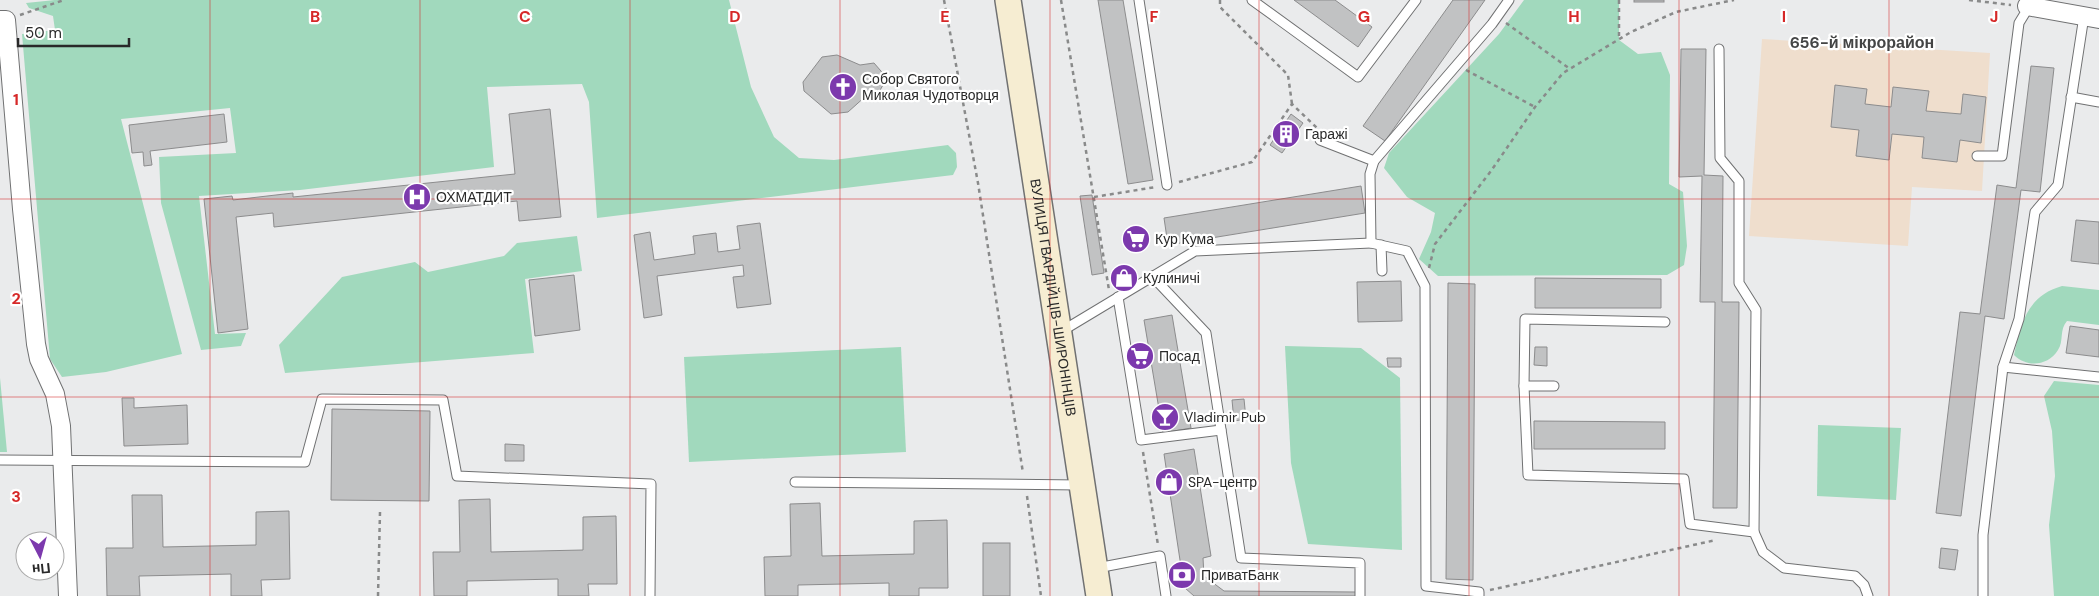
<svg xmlns="http://www.w3.org/2000/svg" width="2099" height="596" font-family="'DM Sans',sans-serif">
	<style>
		.education { fill: #efdecd }
		.green { fill: #a1d9bd }
		.building { fill: #c1c2c3; stroke: #8c8c8d }
		.lines { fill: none; stroke-linecap: round; stroke-linejoin: round }
		.lane-casing { stroke: #707172; stroke-width: 11 }
		.street-casing { stroke: #707172; stroke-width: 20 }
		.secondary-casing { stroke: #707172; stroke-width: 28 }
		.path { stroke: #898a8a; stroke-width: 2.5; stroke-dasharray: 4 4; stroke-linecap: butt }
		.lane { stroke: #fff; stroke-width: 9 }
		.street { stroke: #fff; stroke-width: 18 }
		.secondary { stroke: #f6edd2; stroke-width: 25 }
		.grid { fill: none; stroke: #d62828; stroke-width: 1; stroke-opacity: 0.55 }
		.labels { text-anchor: middle; dominant-baseline: central; stroke-width: 4.5; stroke-linejoin: round; paint-order: stroke }
		.poi-label { font-size: 14px; fill: #292929; stroke: #fff; text-anchor: start }
		.street-label { font-size: 14px; fill: #292929; stroke: #fff }
		.quarter-label { font-size: 16px; font-weight: bold; fill: #444545; stroke: #fff }
		.grid-label { font-size: 16px; text-anchor: middle; font-weight: bold; fill: #d62828; stroke: #fff; stroke-width: 4.5; stroke-linejoin: round; paint-order: stroke }
	</style>
	<rect width="100%" height="100%" fill="#eaebec"/>
	<path class="education" d="M1762 39 1990 53 1982 191 1912 187 1908 246 1749 236Z"/>
	<g class="green">
		<path d="M55 0H729L751 87 774 137 799 158 834 160 948 145 956 153 957 167 953 175 597 218 589 102 582 84 487 87 494 167 300 190 199 196 215 334 246 333 241 346 201 350 161 203 159 157 236 153 230 108 121 119 182 354 106 372 62 377 50 359 22 34 55 30 53 16 29 8 26 3Z"/>
		<path d="M1524 0H1619V40L1638 54 1661 52 1670 75 1669 184 1683 192 1687 246 1684 265 1667 275 1438 276 1419 259 1431 232 1435 213 1407 197 1384 168 1389 153 1499 34Z"/>
		<path d="M577 236 582 271 525 279 534 353 285 373 279 345 342 277 415 262 428 272 504 256 517 243Z"/>
		<path d="M2062 286 2099 290V325L2067 321C2059 330 2064 341 2058 350 2048 366 2027 368 2014 355 2021 323 2027 296 2062 286Z"/>
		<path d="M1285 346 1361 348 1400 378 1402 550 1308 544 1291 463Z"/>
		<path d="M901 347 906 452 689 462 684 357Z"/>
		<path d="M0 378 7 452H0Z"/>
		<path d="M2054 381 2099 385V596H2054L2049 525 2055 476 2052 431 2044 396Z"/>
		<path d="M1818 425 1901 428 1896 500 1817 496Z"/>
	</g>
	<g class="building">
		<path d="M1098 0H1123L1153 180 1128 184Z"/>
		<path d="M1294 0H1335L1372 27 1358 47Z"/>
		<path d="M1453 0H1485L1385 141 1363 126Z"/>
		<rect x="1634" y="0" width="30" height="2"/>
		<path d="M1681 49H1706L1704 175 1723 176 1722 302H1739L1737 508H1713L1715 302H1700L1702 176 1679 177Z"/>
		<path d="M837 55 860 65 874 63 887 78 879 92 867 95 848 112 831 114 804 91 803 82 822 57Z"/>
		<path d="M2031 66 2054 68 2040 192 2021 190 2004 319 1985 316 1961 516 1936 513 1960 312 1980 314 1997 185 2016 188Z"/>
		<path d="M1835 85 1867 89 1865 104 1891 107 1893 87 1929 91 1926 111 1961 114 1963 94 1986 97 1981 143 1960 140 1957 162 1922 158 1924 137 1892 134 1889 160 1856 156 1859 130 1831 127Z"/>
		<path d="M550 109 561 217 519 221 517 201 274 227 273 213 236 217 248 329 218 333 204 199 232 196 233 200 293 193V197L515 174 509 114Z"/>
		<path d="M224 114 227 142 150 151 152 165 144 166 143 152 132 153 129 125Z"/>
		<path d="M1291 114 1303 123 1282 153 1270 145Z"/>
		<path d="M1361 186 1365 213 1168 245 1164 218Z"/>
		<path d="M1092 195 1104 273 1092 275 1080 196Z"/>
		<path d="M2076 220 2099 222V264L2071 261Z"/>
		<path d="M760 223 771 304 737 308 733 277 744 276 743 265 657 276 662 315 644 318 634 235 650 232 654 260 695 254 693 236 716 233 718 252 740 249 737 226Z"/>
		<path d="M574 275 580 330 535 336 529 280Z"/>
		<path d="M1535 278 1661 279V308H1535Z"/>
		<path d="M1401 281 1402 321 1358 322 1357 282Z"/>
		<path d="M1448 283 1475 284 1473 580 1446 579Z"/>
		<path d="M1172 315 1191 428 1163 433 1144 320Z"/>
		<path d="M2070 326 2099 330V357L2066 353Z"/>
		<path d="M1535 347H1547V366L1534 365Z"/>
		<path d="M1387 358H1401V367H1388Z"/>
		<path d="M122 398H134V408L187 405 188 444 124 446Z"/>
		<path d="M1244 399 1246 419 1234 421 1232 400Z"/>
		<path d="M332 409 430 411 429 501 331 500Z"/>
		<path d="M1534 421 1665 422V449H1534Z"/>
		<path d="M505 444 524 445V461H505Z"/>
		<path d="M1194 449 1211 556 1203 558 1204 576 1224 591 1356 592V596H1194L1185 588 1187 583 1183 580 1164 454Z"/>
		<path d="M132 495H162L163 547 256 545V512L289 511 290 579 261 580 262 596H231V574L139 576 140 596H107L106 548H133Z"/>
		<path d="M490 499 491 552 583 550V517L616 516 617 584H588L589 596H558V579L467 581V596H434L433 552H460L459 500Z"/>
		<path d="M820 503 822 556 914 554V521L947 520 948 588H919V596H889V583L798 585V596H765L764 557 791 556 790 504Z"/>
		<rect x="983" y="543" width="27" height="53"/>
		<path d="M1941 548 1958 550 1955 570 1939 568Z"/>
	</g>
	<g class="lines">
		<defs>
			<g id="lane">
				<path d="M1139 0 1167 185"/>
				<path d="M1252 0 1358 77 1416 0"/>
				<path d="M1719 49 1720 158 1739 181V283L1756 310 1754 532"/>
				<path d="M2071 97 2099 102"/>
				<path d="M1320 140 1374 161"/>
				<path d="M1977 156H2002L2019 23 2030 5"/>
				<path d="M1371 243 1407 251 1425 286 1426 586 1479 592V596"/>
				<path d="M1381 245 1382 271"/>
				<path d="M1152 276 1206 333 1241 558 1360 563V596"/>
				<path d="M1118 297 1141 440 1221 430"/>
				<path d="M1665 322 1525 319 1524 386 1528 475 1684 479 1690 524 1754 532 1763 552 1784 568 1855 576 1864 585 1868 596"/>
				<path d="M1062 331 1195 251 1371 243 1370 174 1374 161 1492 24 1509 0"/>
				<path d="M2003 367 2099 377"/>
				<path d="M1524 386H1554"/>
				<path d="M0 460 305 462 322 399 443 400 457 476 651 484 650 596"/>
				<path d="M795 482 1080 485"/>
				<path d="M1097 568 1160 556 1166 596"/>
				<path d="M1983 596V535L2003 367 2019 319 2035 212 2058 185 2084 16"/>
			</g>
			<g id="street">
				<path d="M2027 6 2099 19"/>
				<path d="M0 20H6L22 209 36 344 39 359 55 394 61 426 68 596"/>
			</g>
			<g id="secondary">
				<path id="s1" d="M1008 0 1099 596"/>
			</g>
		</defs>
		<use href="#lane" class="lane-casing"/>
		<use href="#street" class="street-casing"/>
		<use href="#secondary" class="secondary-casing"/>
		<g class="path">
			<path d="M944 0 978 183 1023 473"/>
			<path d="M1061 0 1109 290"/>
			<path d="M1220 0V7L1288 75 1292 104"/>
			<path d="M1619 0V40"/>
			<path d="M1969 0 2011 5"/>
			<path d="M20 15 64 0"/>
			<path d="M1506 23 1570 69"/>
			<path d="M1466 70 1535 107"/>
			<path d="M1179 182 1252 162 1292 104 1318 129"/>
			<path d="M1094 197 1156 187"/>
			<path d="M1429 268 1435 244 1491 171 1535 107 1563 73 1631 32 1676 12 1734 0"/>
			<path d="M1143 452 1158 545"/>
			<path d="M1027 496 1041 596"/>
			<path d="M1490 590 1716 540"/>
			<path d="M378 596 380 512"/>
		</g>
		<use href="#lane" class="lane"/>
		<use href="#street" class="street"/>
		<use href="#secondary" class="secondary"/>
	</g>
	<path class="grid" d="M210 0V596M420 0V596M630 0V596M840 0V596M1050 0V596M1259 0V596M1469 0V596M1679 0V596M1889 0V596M0 199H2099M0 397H2099"/>
	<defs>
		<symbol id="church-disc" viewBox="-11 -11 22 22"><circle r="9.5" fill="#7c39ad" stroke="#fff"/><path d="M-1.2-6h2.4v3.5h3.3v2.4h-3.3V6h-2.4V-.1h-3.3v-2.4h3.3Z" fill="#fff"/></symbol>
		<symbol id="building-disc" viewBox="-11 -11 22 22"><circle r="9.5" fill="#7c39ad" stroke="#fff"/><path d="M-4-6H4V6H1V3H-1V6H-4ZM-2.5-4.3h1.7v1.8h-1.7ZM.8-4.3h1.7v1.8H.8ZM-2.5-1h1.7V.8h-1.7ZM.8-1h1.7V.8H.8Z" fill="#fff"/></symbol>
		<symbol id="hospital-disc" viewBox="-11 -11 22 22"><circle r="9.5" fill="#7c39ad" stroke="#fff"/><path d="M-5-5h3v3.5h4V-5h3V5h-3V1.5h-4V5h-3Z" fill="#fff"/></symbol>
		<symbol id="supermarket-disc" viewBox="-11 -11 22 22"><circle r="9.5" fill="#7c39ad" stroke="#fff"/><path d="M-6-5.5h2.5l.6 2H6L4.5 2H-2.5L-4.4-4H-6ZM-1.5 3.2a1.3 1.3 0 1 0 .1 0ZM3 3.2a1.3 1.3 0 1 0 .1 0Z" fill="#fff"/></symbol>
		<symbol id="shop-disc" viewBox="-11 -11 22 22"><circle r="9.5" fill="#7c39ad" stroke="#fff"/><path d="M-5-2.5h2.3a2.7 3.5 0 0 1 5.4 0H5L5.5 6h-11ZM-1.5-2.5h3a1.5 2.3 0 0 0-3 0Z" fill="#fff"/></symbol>
		<symbol id="bar-disc" viewBox="-11 -11 22 22"><circle r="9.5" fill="#7c39ad" stroke="#fff"/><path d="M-6-5H6L.8 .8V4.5H3.5V6h-7V4.5H-.8V.8Z" fill="#fff"/></symbol>
		<symbol id="bank-disc" viewBox="-11 -11 22 22"><circle r="9.5" fill="#7c39ad" stroke="#fff"/><path d="M-6-4H6V4H-6ZM0-2.3a2.3 2.3 0 1 0 0 4.6a2.3 2.3 0 1 0 0-4.6Z" fill="#fff"/></symbol>
	</defs>
	<g fill-rule="evenodd">
		<use href="#church-disc" x="827" y="71" width="32" height="32"/>
		<use href="#building-disc" x="1270" y="118" width="32" height="32"/>
		<use href="#hospital-disc" x="401" y="181" width="32" height="32"/>
		<use href="#supermarket-disc" x="1120" y="223" width="32" height="32"/>
		<use href="#shop-disc" x="1108" y="262" width="32" height="32"/>
		<use href="#supermarket-disc" x="1124" y="340" width="32" height="32"/>
		<use href="#bar-disc" x="1149" y="401" width="32" height="32"/>
		<use href="#shop-disc" x="1153" y="466" width="32" height="32"/>
		<use href="#bank-disc" x="1166" y="559" width="32" height="32"/>
	</g>
	<g class="labels">
		<g class="poi-label">
			<text x="862" y="79">Собор Святого<tspan x="862" dy="16">Миколая Чудотворця</tspan></text>
			<text x="1305" y="134">Гаражі</text>
			<text x="436" y="197">ОХМАТДИТ</text>
			<text x="1155" y="239">Кур Кума</text>
			<text x="1143" y="278">Кулиничі</text>
			<text x="1159" y="356">Посад</text>
			<text x="1184" y="417">Vladimir Pub</text>
			<text x="1188" y="482">SPA-центр</text>
			<text x="1201" y="575">ПриватБанк</text>
		</g>
		<g class="street-label">
			<text stroke="none"><textPath href="#s1" startOffset="301">ВУЛИЦЯ ГВАРДІЙЦІВ-ШИРОНІНЦІВ</textPath></text>
		</g>
		<g class="quarter-label">
			<text x="1862" y="42">656-й мікрорайон</text>
		</g>
	</g>
	<g class="grid-label">
		<text x="315" y="22">B</text>
		<text x="525" y="22">C</text>
		<text x="735" y="22">D</text>
		<text x="945" y="22">E</text>
		<text x="1154" y="22">F</text>
		<text x="1364" y="22">G</text>
		<text x="1574" y="22">H</text>
		<text x="1784" y="22">I</text>
		<text x="1994" y="22">J</text>
		<text x="16" y="105">1</text>
		<text x="16" y="304">2</text>
		<text x="16" y="502">3</text>
	</g>
	<g transform="translate(40 556) rotate(174)"><circle r="24" fill="#ffffff" stroke="#a9a9a9"/>
	<path d="M0-4L9 19L0 12L-9 19Z" fill="#7c39ad"/>
	<text y="-8" font-size="14" font-weight="bold" text-anchor="middle" fill="#292929">Пн</text>
	</g>
	<path d="M18 38v8h111v-8" fill="none" stroke="#292929" stroke-width="2.5"/>
	<text x="25" y="38" font-size="15" fill="#292929" stroke="#ffffff" stroke-width="4" paint-order="stroke">50 m</text>
</svg>
